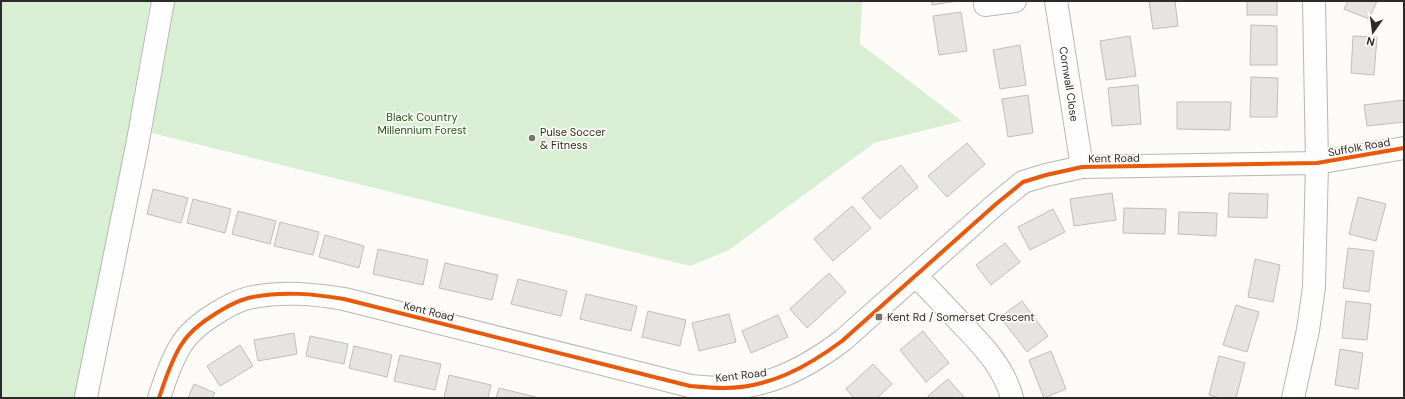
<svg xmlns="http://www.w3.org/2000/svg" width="1405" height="399" font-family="'DM Sans',sans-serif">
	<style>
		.green { fill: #d8efd3 }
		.building { fill: #e6e4e3; stroke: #c0bebd }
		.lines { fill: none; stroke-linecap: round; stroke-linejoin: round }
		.minor-casing { stroke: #b7b6b3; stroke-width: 24 }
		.minor { stroke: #fffefe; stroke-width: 22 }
		.cycleway-casing { stroke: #fffbf6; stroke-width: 6 }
		.cycleway { stroke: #e8590c; stroke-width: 4 }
		.poi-dot { fill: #757471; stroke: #fffbf6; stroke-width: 1.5 }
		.labels { text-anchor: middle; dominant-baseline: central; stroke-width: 3.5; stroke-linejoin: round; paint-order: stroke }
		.street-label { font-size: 11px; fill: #2c2b29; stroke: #fffbf6 }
		.park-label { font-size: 11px; fill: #1e581a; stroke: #fffbf6 }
		.poi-label { font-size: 11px; fill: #2c2b29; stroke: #fffbf6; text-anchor: start }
	</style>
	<rect width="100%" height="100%" fill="#fdfbf8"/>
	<g class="green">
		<path d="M1 1H150L127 141 75 398H1Z"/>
		<path d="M168 1H862L860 44 962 121 874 143 729 250 690 266 152 133Z"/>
	</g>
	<g class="building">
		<path d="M931 1H957L932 5Z"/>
		<path d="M1149 1H1175L1178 26 1153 29Z"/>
		<rect x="1247" y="1" width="30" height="14"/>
		<path d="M1348 1H1377L1369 19 1344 9Z"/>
		<path d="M961 12 967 51 939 55 933 16Z"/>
		<path d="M1251 25 1277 26V65H1250Z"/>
		<path d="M1130 36 1136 76 1106 80 1100 41Z"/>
		<path d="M1353 36 1377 37 1374 75 1351 73Z"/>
		<path d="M1020 45 1026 85 1000 89 993 50Z"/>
		<path d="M1251 77 1278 78 1277 117H1250Z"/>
		<path d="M1138 85 1141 124 1112 126 1108 88Z"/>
		<path d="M1028 95 1033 133 1008 137 1002 99Z"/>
		<path d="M1404 100V122L1367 126 1364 105Z"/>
		<path d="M1177 102H1231L1230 130 1177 129Z"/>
		<path d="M967 143 985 164 947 197 928 176Z"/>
		<path d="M901 165 918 187 880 219 862 198Z"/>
		<path d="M153 189 188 198 181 223 147 214Z"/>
		<path d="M1112 193 1116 220 1074 226 1070 199Z"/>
		<path d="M1229 193 1268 194 1267 218 1228 217Z"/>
		<path d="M1358 197 1386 204 1376 241 1349 234Z"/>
		<path d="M193 199 231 209 225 233 187 223Z"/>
		<path d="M852 206 871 228 833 261 814 239Z"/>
		<path d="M1124 208 1166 209 1165 234 1123 233Z"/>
		<path d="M1053 209 1065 232 1030 250 1018 227Z"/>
		<path d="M238 211 276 221 270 244 232 234Z"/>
		<path d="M1179 212 1217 213 1216 236 1178 234Z"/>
		<path d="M280 222 319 232 313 255 274 246Z"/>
		<path d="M325 235 364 246 359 268 319 257Z"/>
		<path d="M1005 243 1020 262 991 285 976 265Z"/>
		<path d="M1348 248 1374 251 1369 292 1343 288Z"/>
		<path d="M378 249 428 260 423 285 373 274Z"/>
		<path d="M1255 259 1280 265 1273 302 1248 297Z"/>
		<path d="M445 263 498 275 492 300 439 288Z"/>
		<path d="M829 273 846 292 807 328 790 309Z"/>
		<path d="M518 279 567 291 561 316 511 304Z"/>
		<path d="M586 294 637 306 631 331 580 319Z"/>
		<path d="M1022 301 1048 336 1027 352 1000 317Z"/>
		<path d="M1346 301 1371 304 1367 340 1342 338Z"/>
		<path d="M1236 305 1259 312 1247 352 1223 345Z"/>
		<path d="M648 311 686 320 680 346 642 337Z"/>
		<path d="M729 314 736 342 699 351 692 323Z"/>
		<path d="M778 315 788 337 751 353 742 331Z"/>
		<path d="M923 331 949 363 926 382 900 350Z"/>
		<path d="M294 333 297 354 258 361 254 340Z"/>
		<path d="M310 336 348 344 344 364 306 356Z"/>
		<path d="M240 345 253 366 220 386 207 366Z"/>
		<path d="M354 346 392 355 387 377 349 368Z"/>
		<path d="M1340 349 1363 353 1358 389 1335 385Z"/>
		<path d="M1051 351 1066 389 1044 398 1029 360Z"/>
		<path d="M400 355 441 364 435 390 394 381Z"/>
		<path d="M1219 356 1245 363 1236 398H1220L1209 395Z"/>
		<path d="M873 364 892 384 877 398H854L846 389Z"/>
		<path d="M449 375 491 385 488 398H444Z"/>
		<path d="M948 379 965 398H929L928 396Z"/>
		<path d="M194 384 215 393 212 398H188Z"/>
		<path d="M499 388 536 397V398H496Z"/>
	</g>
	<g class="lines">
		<defs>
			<g id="minor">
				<path id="s1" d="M1056 1 1082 167"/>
				<path d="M985 5 1015 1"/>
				<path d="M916 276C931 291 946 307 961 323 982 345 1004 367 1012 398"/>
				<path d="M86 397 137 146 163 1"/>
				<path d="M159 398C165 380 171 361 181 345 189 332 202 322 215 314 226 307 240 299 253 297 284 291 314 294 344 299L690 386C701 387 712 388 724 388 769 388 807 367 842 341L996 204 1023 182 1046 175 1082 167 1317 163 1404 148"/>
				<path d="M1293 398 1308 330 1314 287 1317 163 1314 1"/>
			</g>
		</defs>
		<use href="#minor" class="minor-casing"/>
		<use href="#minor" class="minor"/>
		<defs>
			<path id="cycleway" d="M159 398C165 380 171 361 181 345 189 332 202 322 215 314 226 307 240 299 253 297 284 291 314 294 344 299L690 386C701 387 712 388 724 388 769 388 807 367 842 341L996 204 1023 182 1046 175 1082 167 1317 163 1404 148"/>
		</defs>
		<use href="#cycleway" class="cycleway-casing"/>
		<use href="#cycleway" class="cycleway"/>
	</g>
	<g class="poi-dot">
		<circle cx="532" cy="138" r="4"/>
		<rect x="875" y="313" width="8" height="8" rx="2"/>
	</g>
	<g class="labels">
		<g class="street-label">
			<text stroke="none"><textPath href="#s1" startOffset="84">Cornwall Close</textPath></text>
			<text transform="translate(1359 147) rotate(-10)">Suffolk Road</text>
			<text transform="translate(1114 158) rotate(-1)">Kent Road</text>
			<text transform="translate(429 311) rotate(14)">Kent Road</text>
			<text transform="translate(741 375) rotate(-7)">Kent Road</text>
		</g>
		<g class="park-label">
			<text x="422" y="117">Black Country<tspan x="422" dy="13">Millennium Forest</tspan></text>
		</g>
		<g class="poi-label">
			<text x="540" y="132">Pulse Soccer<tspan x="540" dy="13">&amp; Fitness</tspan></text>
			<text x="887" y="317">Kent Rd / Somerset Crescent</text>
		</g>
	</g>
	<rect width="1405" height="399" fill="none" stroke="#2c2b29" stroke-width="4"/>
	<g transform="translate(1373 32) rotate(194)" stroke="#fffbf6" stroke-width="3" paint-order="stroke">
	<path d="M0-3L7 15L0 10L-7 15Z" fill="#2c2b29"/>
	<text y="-6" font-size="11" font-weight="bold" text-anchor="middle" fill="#2c2b29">N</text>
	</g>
</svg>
